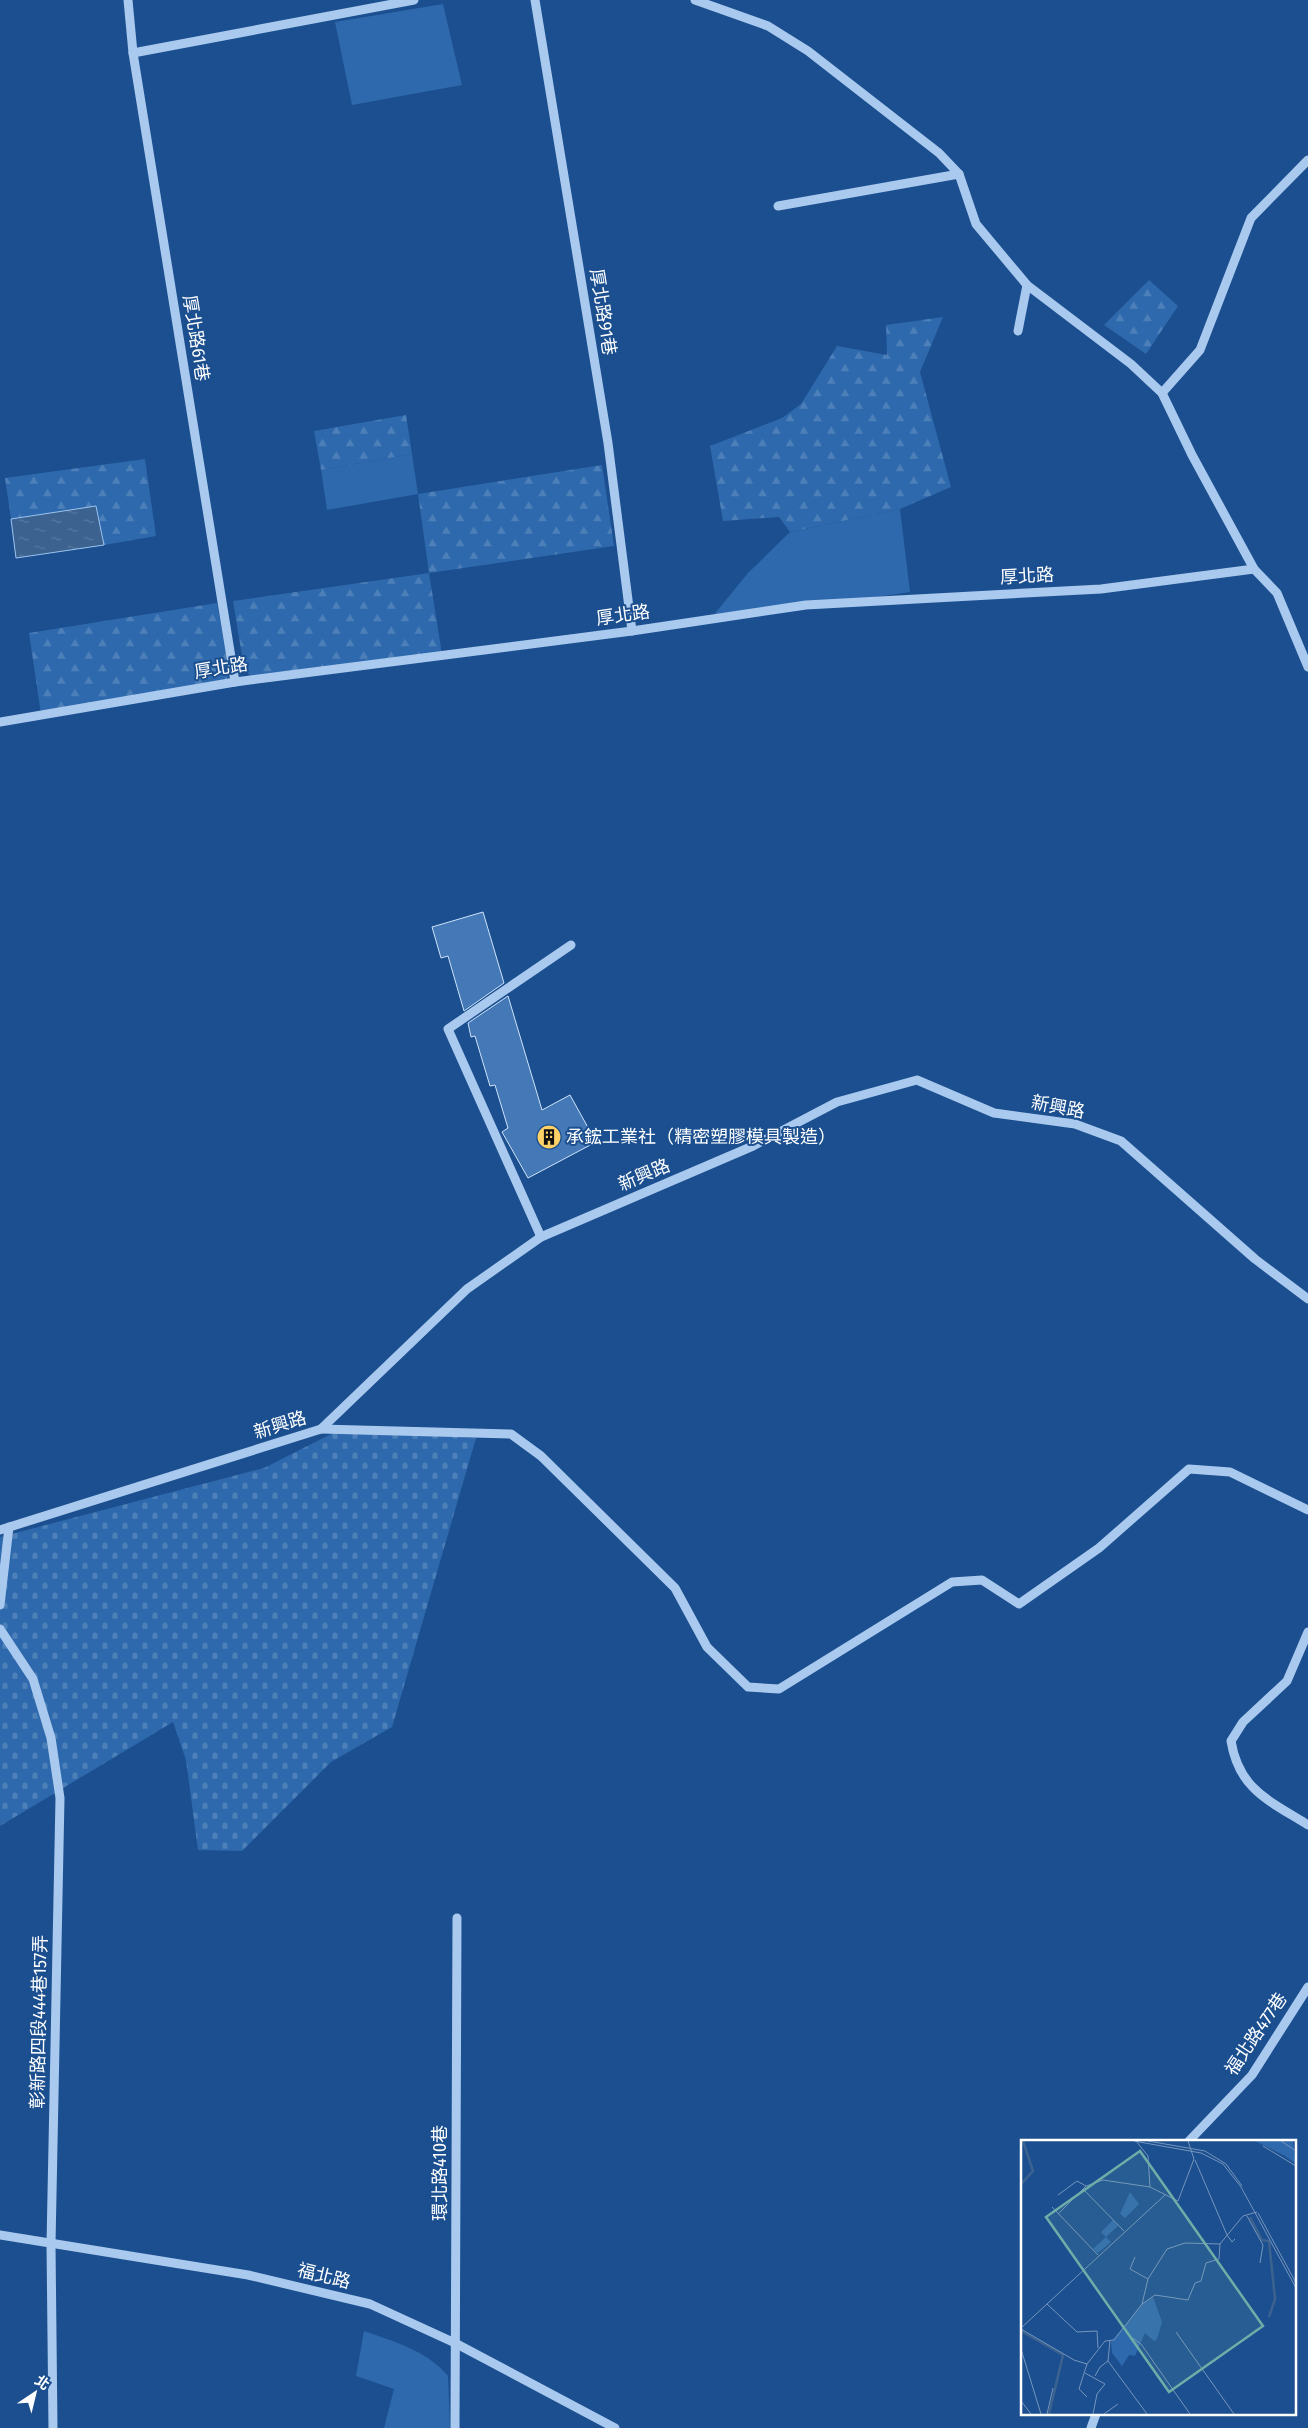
<svg xmlns="http://www.w3.org/2000/svg" width="1308" height="2428" font-family="'Fira Sans Condensed','Noto Sans TC',sans-serif">
	<style>
		.green { fill: #2e69ad }
		.forest { fill: url(#forest-firs) }
		.cemetery { fill: url(#cemetery-stones) }
		.water { fill: url(#water-ripples); stroke: #9cc4f0 }
		.building { fill: #4478b7; stroke: #cfe3fa }
		.lines { fill: none; stroke-linecap: round; stroke-linejoin: round }
		.minor { stroke: #a9c9ee; stroke-width: 9 }
		.labels { text-anchor: middle; dominant-baseline: central; stroke-width: 4; stroke-linejoin: round; paint-order: stroke }
		.street-label { font-size: 18px; fill: #fff; stroke: #1b4f8f }
		.poi-label { font-size: 18px; fill: #fff; stroke: #1b4f8f; text-anchor: start }
		.inset-river { fill: none; stroke: #3c6290; stroke-width: 2.5 }
		.inset-road { fill: none; stroke: #7695bc; stroke-width: 1 }
		.view { fill: #6fada8; fill-opacity: 0.15; stroke: #6fada8; stroke-width: 2.5 }
		.inset-edge { fill: none; stroke: #fff; stroke-width: 2.5 }
	</style>
	<defs>
		<pattern id="forest-firs" width="22" height="20" patternUnits="userSpaceOnUse" patternTransform="scale(1.25)"><rect width="22" height="20" fill="#2e69ad"/><path d="M5 1l3.5 6h-7zM16 11l3.5 6h-7z" fill="#4d80b9"/></pattern>
		<pattern id="cemetery-stones" width="16" height="16" patternUnits="userSpaceOnUse" patternTransform="scale(1.25)"><rect width="16" height="16" fill="#2e69ad"/><path d="M2 7V4a2 2 0 0 1 4 0v3zM10 15v-3a2 2 0 0 1 4 0v3z" fill="#4d80b9"/></pattern>
		<pattern id="water-ripples" width="26" height="14" patternUnits="userSpaceOnUse" patternTransform="scale(1.25)"><rect width="26" height="14" fill="#3c6290"/><path d="M2 4q2-2 4 0t4 0M15 11q2-2 4 0t4 0" fill="none" stroke="#597aa1"/></pattern>
	</defs>
	<rect width="100%" height="100%" fill="#1b4f8f"/>
	<g class="green">
		<path d="M443 4 462 85 352 105 335 22Z"/>
		<path d="M412 454 418 494 327 510 321 470Z"/>
		<path d="M900 509 910 592 708 622 748 573 790 532Z"/>
		<path d="M364 2331C395 2342 426 2350 448 2376L450 2428H384L394 2389 356 2376Z"/>
	</g>
	<g class="forest">
		<path d="M1149 280 1178 306 1146 354 1104 325Z"/>
		<path d="M943 317 920 372 951 487 900 509 790 532 779 517 723 521 710 446 782 418 801 404 837 346 887 355 886 325Z"/>
		<path d="M406 415 412 454 321 470 314 431Z"/>
		<path d="M145 459 156 536 104 545 96 506 11 519 5 478Z"/>
		<path d="M602 465 614 546 429 573 442 654 251 677 244 668 233 601 429 573 418 494Z"/>
		<path d="M217 603 229 672 227 679 217 685 41 714 29 633Z"/>
	</g>
	<path class="cemetery" d="M337 1431 476 1438 392 1727 331 1762 242 1851 198 1850 186 1760 173 1722 0 1826V1537L264 1468Z"/>
	<path class="water" d="M96 506 104 545 16 558 11 519Z"/>
	<g class="building">
		<path d="M483 912 504 983 464 1011 448 956 441 958 432 927Z"/>
		<path d="M508 996 542 1110 570 1095 596 1142 528 1178 502 1132 508 1128 495 1085 490 1086 475 1036 471 1037 468 1023Z"/>
	</g>
	<g class="lines">
		<g class="minor">
			<path d="M128 0 133 53 235 682"/>
			<path d="M535 0 608 443 632 631"/>
			<path d="M695 0 768 26 808 51 939 153 959 174 976 224 1027 285 1131 364 1162 393 1192 455 1254 569 1277 593 1308 667"/>
			<path d="M133 53 414 0"/>
			<path d="M778 206 959 174"/>
			<path d="M1018 331 1027 285"/>
			<path d="M1162 393 1200 350 1251 218 1308 160"/>
			<path d="M0 722 235 682 632 631 806 605 1101 589 1254 569"/>
			<path d="M541 1237 448 1029 571 945"/>
			<path d="M321 1429 511 1434 541 1456 675 1588 707 1647 748 1687 779 1689 952 1582 982 1580 1019 1604 1099 1548 1189 1469 1230 1472 1308 1510"/>
			<path d="M0 1530 321 1429 467 1289 541 1237 753 1146 837 1102 917 1080 994 1113 1075 1124 1121 1141 1255 1259 1308 1299"/>
			<path d="M0 1605 9 1527"/>
			<path d="M0 1629 33 1679 51 1738 60 1798 51 2244 53 2428"/>
			<path d="M1308 1632 1287 1681 1243 1722 1231 1741C1239 1790 1270 1801 1308 1825"/>
			<path d="M1188 2142 1252 2075 1308 1987"/>
			<path d="M0 2235 248 2275 370 2304 455 2343 615 2428"/>
			<path d="M455 2428 457 1918"/>
			<path d="M1091 2428 1096 2414"/>
		</g>
	</g>
	<defs>
		<symbol id="building-disc" viewBox="-11 -11 22 22"><circle r="9.5" fill="#ffd166" stroke="#1b4f8f"/><path d="M-4-6H4V6H1V3H-1V6H-4ZM-2.5-4.3h1.7v1.8h-1.7ZM.8-4.3h1.7v1.8H.8ZM-2.5-1h1.7V.8h-1.7ZM.8-1h1.7V.8H.8Z" fill="#111"/></symbol>
	</defs>
	<g fill-rule="evenodd">
		<use href="#building-disc" x="535" y="1123" width="28" height="28"/>
	</g>
	<g class="labels">
		<g class="street-label">
			<text transform="translate(603 312) rotate(81)">厚北路91巷</text>
			<text transform="translate(196 338) rotate(81)">厚北路61巷</text>
			<text transform="translate(1027 576) rotate(-3)">厚北路</text>
			<text transform="translate(623 615) rotate(-8)">厚北路</text>
			<text transform="translate(221 668) rotate(-9)">厚北路</text>
			<text transform="translate(1058 1107) rotate(11)">新興路</text>
			<text transform="translate(644 1175) rotate(-23)">新興路</text>
			<text transform="translate(280 1425) rotate(-17)">新興路</text>
			<text transform="translate(39 2022) rotate(-89)">彰新路四段444巷157弄</text>
			<text transform="translate(1256 2034) rotate(-56)">福北路477巷</text>
			<text transform="translate(440 2173) rotate(-90)">環北路410巷</text>
			<text transform="translate(324 2276) rotate(14)">福北路</text>
		</g>
		<g class="poi-label">
			<text x="566" y="1137">承鋐工業社（精密塑膠模具製造）</text>
		</g>
	</g>
	<g transform="translate(1021 2140)">
		<rect width="275" height="275" fill="#1b4f8f"/>
		<path d="M234 1H272L275 24 264 16Z" fill="#2e69ad"/>
		<path d="M109 52 118 64 104 78 99 74ZM92 80 97 86 85 97 90 102 77 113 72 109 85 97 80 92Z" fill="#2e69ad"/>
		<path d="M132 157 141 182 136 199 133 201 124 193 114 216 108 215 101 226 91 213 90 202 122 163Z" fill="#2e69ad"/>
		<path class="inset-river" d="M0 44 12 31 2 1M229 77 241 100 248 101 254 159 248 177M0 191 42 215 28 274"/>
		<path class="inset-road" d="M113 1 180 13 202 24 220 47 275 148M115 1 127 16 129 47M127 1 184 11 205 24 221 46M260 1 275 11M242 6 275 26M174 20 206 95 211 102 214 99M62 49 103 91M37 55 56 41 65 46M31 67 77 115M237 73 275 143M37 74 65 46 82 40 129 47 157 61 173 19 167 1M226 76 242 105 239 123M114 117 109 129 127 139M26 164 56 192 76 191 77 208M121 164 134 155 167 160 174 143 180 141 185 123 198 119 199 104M103 187 107 195 120 204 169 274M0 188 144 55M0 189 53 220 66 224M155 192 213 274M0 209 20 274M87 221 126 274M64 233 84 244 76 254 72 274M74 236 79 227 87 221 89 200M66 257 58 249 66 224 84 201 93 200 121 164 127 139 146 109 164 103 199 104 222 76 236 72M0 261 10 274M26 274 32 248M83 274 97 264"/>
		<path class="view" d="M119 11 242 186 148 252 25 77Z"/>
		<rect width="275" height="275" class="inset-edge"/>
	</g>
	<g transform="translate(35 2393) rotate(35)" stroke="#1b4f8f" stroke-width="4" paint-order="stroke">
	<path d="M0-4L9 19L0 12L-9 19Z" fill="#ffffff"/>
	<text y="-8" font-size="14" font-weight="bold" text-anchor="middle" fill="#ffffff">北</text>
	</g>
</svg>
